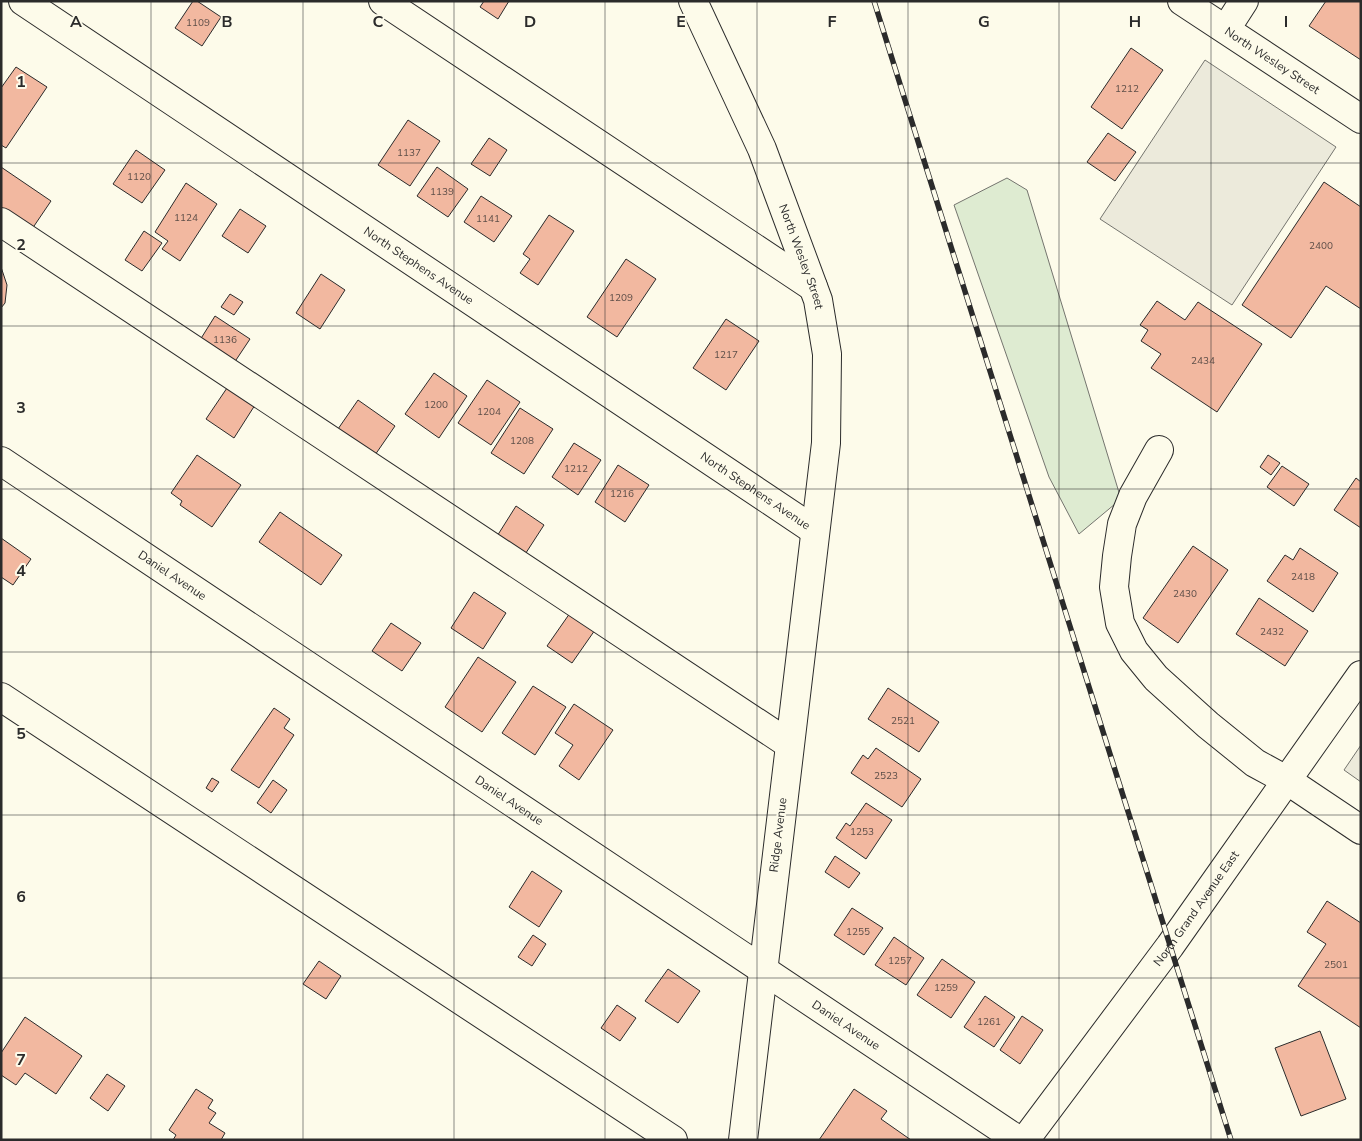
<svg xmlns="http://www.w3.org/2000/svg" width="1362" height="1141" font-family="'Nunito Sans',sans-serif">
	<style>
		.green { fill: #deebd1; stroke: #74746e }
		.parking { fill: #eceadb; stroke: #74746e }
		.building { fill: #f2b8a0; stroke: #2b2b2b }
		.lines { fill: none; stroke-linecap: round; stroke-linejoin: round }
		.minor-casing { stroke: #2b2b2b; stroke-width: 30 }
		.minor { stroke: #fdfbea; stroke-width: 28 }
		.rail-casing { stroke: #2b2b2b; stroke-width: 5.5 }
		.rail { stroke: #fdfbea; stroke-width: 4; stroke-dasharray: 11; stroke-linecap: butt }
		.grid { fill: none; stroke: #2b2b2b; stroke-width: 1; stroke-opacity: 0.55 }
		.labels { text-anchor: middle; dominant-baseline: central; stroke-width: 4; stroke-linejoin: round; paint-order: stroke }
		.number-label { font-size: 10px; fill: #5d4e48 }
		.street-label { font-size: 12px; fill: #2b2b2b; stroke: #fdfbea }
		.grid-label { font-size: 16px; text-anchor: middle; font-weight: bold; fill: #2b2b2b; stroke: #fdfbea; stroke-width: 4; stroke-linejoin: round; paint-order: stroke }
	</style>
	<rect width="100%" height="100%" fill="#fdfbea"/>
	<path class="green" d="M1007 178 1027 190 1121 499 1079 534 1049 477 954 205Z"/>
	<g class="parking">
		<path d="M1205 60 1336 147 1232 305 1100 219Z"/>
		<path d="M1361 745V782L1344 770Z"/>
	</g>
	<g class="building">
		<path d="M193 1H197L221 17 202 46 175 28Z"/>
		<path d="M484 1H509L498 19 480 7Z"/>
		<path d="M1326 1H1361V60L1309 26Z"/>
		<path d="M1131 48 1163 70 1122 129 1091 107Z"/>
		<path d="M16 67 47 87 6 148 1 145V88Z"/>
		<path d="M408 120 440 141 410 186 378 165Z"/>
		<path d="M1108 133 1136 152 1115 181 1087 162Z"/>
		<path d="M489 138 507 150 490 176 471 164Z"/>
		<path d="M136 150 165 170 142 203 113 184Z"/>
		<path d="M1 167 51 201 32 229 1 208Z"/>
		<path d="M437 167 468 189 448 217 417 196Z"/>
		<path d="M1324 182 1361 207V309L1326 286 1291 338 1242 305Z"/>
		<path d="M186 183 217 204 180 261 162 249 168 241 155 232Z"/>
		<path d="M481 196 512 216 494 242 464 222Z"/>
		<path d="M240 209 266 226 248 253 222 236Z"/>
		<path d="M549 215 574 231 538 285 520 273 530 259 523 254Z"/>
		<path d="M144 231 162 243 142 271 125 260Z"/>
		<path d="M626 259 656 279 617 337 587 317Z"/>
		<path d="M1 267 7 285 5 303 1 308Z"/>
		<path d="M321 274 345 290 320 329 296 313Z"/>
		<path d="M230 294 243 302 234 315 221 307Z"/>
		<path d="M1157 301 1185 320 1198 302 1262 344 1217 412 1151 368 1161 354 1141 341 1148 330 1140 325Z"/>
		<path d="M215 316 250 339 234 363 200 340Z"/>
		<path d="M726 319 759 341 726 390 693 368Z"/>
		<path d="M434 373 467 396 439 438 405 414Z"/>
		<path d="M487 380 520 402 491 445 458 423Z"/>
		<path d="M227 388 255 405 234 438 206 419Z"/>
		<path d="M358 400 395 426 375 455 338 429Z"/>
		<path d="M520 408 553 429 524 474 491 453Z"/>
		<path d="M574 443 601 460 578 495 552 477Z"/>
		<path d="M197 455 241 485 212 527 180 505 182 501 171 493Z"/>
		<path d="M1268 455 1280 463 1271 475 1260 467Z"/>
		<path d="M618 465 649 485 625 522 595 502Z"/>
		<path d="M1282 466 1309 484 1294 506 1267 487Z"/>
		<path d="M1356 478 1361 482V528L1334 510Z"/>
		<path d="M516 506 544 525 522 559 494 541Z"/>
		<path d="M280 512 342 555 321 585 259 542Z"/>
		<path d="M1 538 31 559 13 585 1 577Z"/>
		<path d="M1193 546 1228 570 1178 643 1143 618Z"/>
		<path d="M1300 548 1338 573 1313 612 1267 581 1285 555 1293 560Z"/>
		<path d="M474 592 506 613 483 649 451 628Z"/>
		<path d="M1259 598 1308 631 1285 666 1236 634Z"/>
		<path d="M570 613 595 630 572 663 547 646Z"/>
		<path d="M391 623 421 643 402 671 372 651Z"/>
		<path d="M478 657 516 682 482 732 445 707Z"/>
		<path d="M533 686 566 707 535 755 502 733Z"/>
		<path d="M888 688 939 722 919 752 868 719Z"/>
		<path d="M574 704 613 730 579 780 559 766 573 745 555 733Z"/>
		<path d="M274 708 290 719 284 728 294 735 259 788 231 770Z"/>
		<path d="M876 748 921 779 902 807 851 773 863 755 868 759Z"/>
		<path d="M212 778 219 782 212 792 206 788Z"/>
		<path d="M273 780 287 790 271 813 257 803Z"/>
		<path d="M866 803 892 820 866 859 836 838 846 823 850 826Z"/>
		<path d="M835 856 860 873 849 888 825 872Z"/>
		<path d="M532 871 562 891 539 927 509 907Z"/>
		<path d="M1327 901 1361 923V1028L1298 986 1326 944 1307 932Z"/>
		<path d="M852 908 883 928 864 955 834 935Z"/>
		<path d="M533 935 546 944 532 966 518 957Z"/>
		<path d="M894 937 924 958 906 985 875 965Z"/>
		<path d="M942 959 975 982 951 1018 917 995Z"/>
		<path d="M319 961 341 976 326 999 303 984Z"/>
		<path d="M668 969 700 991 678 1023 645 1001Z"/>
		<path d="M985 996 1015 1017 994 1047 964 1027Z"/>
		<path d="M617 1005 636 1018 620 1041 601 1028Z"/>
		<path d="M1022 1016 1043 1030 1020 1064 1000 1050Z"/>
		<path d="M25 1017 82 1056 56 1094 25 1073 16 1085 1 1075V1053Z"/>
		<path d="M1320 1031 1346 1099 1301 1116 1275 1048Z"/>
		<path d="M107 1074 125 1086 108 1111 90 1098Z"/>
		<path d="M196 1089 213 1100 208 1108 216 1113 209 1123 225 1133 221 1140H173L176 1135 169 1130Z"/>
		<path d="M854 1089 887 1111 881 1119 911 1140H819Z"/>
	</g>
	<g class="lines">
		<defs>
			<g id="minor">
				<path id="s1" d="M23 1 814 530"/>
				<path d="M383 1 813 287"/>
				<path id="s2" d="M693 1 762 149 818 300 827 354 826 443 743 1140"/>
				<path id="s3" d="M1182 1 1361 119"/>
				<path d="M1226 29 1244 1"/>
				<path d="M1 222 789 744"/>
				<path d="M1159 450 1133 496 1122 524 1117 556 1114 587 1120 623 1134 651 1156 678 1208 725 1255 763 1288 781 1361 830"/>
				<path id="s4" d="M1 461 1018 1140"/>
				<path d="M1 697 673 1140"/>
				<path id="s5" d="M1025 1140 1170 946 1361 675"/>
			</g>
		</defs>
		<use href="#minor" class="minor-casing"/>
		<use href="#minor" class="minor"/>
		<defs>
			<path id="rail" d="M874 1 1231 1140"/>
		</defs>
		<use href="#rail" class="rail-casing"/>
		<use href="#rail" class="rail"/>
	</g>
	<path class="grid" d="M151 1V1140M303 1V1140M454 1V1140M605 1V1140M757 1V1140M908 1V1140M1059 1V1140M1211 1V1140M1 163H1361M1 326H1361M1 489H1361M1 652H1361M1 815H1361M1 978H1361"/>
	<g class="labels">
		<g class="number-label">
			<text x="198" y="23">1109</text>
			<text x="1127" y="89">1212</text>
			<text x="409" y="153">1137</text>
			<text x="139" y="177">1120</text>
			<text x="442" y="192">1139</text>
			<text x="186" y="218">1124</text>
			<text x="488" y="219">1141</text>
			<text x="1321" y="246">2400</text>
			<text x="621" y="298">1209</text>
			<text x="225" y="340">1136</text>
			<text x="726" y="355">1217</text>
			<text x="1203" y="361">2434</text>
			<text x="436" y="405">1200</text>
			<text x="489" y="412">1204</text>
			<text x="522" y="441">1208</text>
			<text x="576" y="469">1212</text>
			<text x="622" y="494">1216</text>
			<text x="1303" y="577">2418</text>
			<text x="1185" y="594">2430</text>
			<text x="1272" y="632">2432</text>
			<text x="903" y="721">2521</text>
			<text x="886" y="776">2523</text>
			<text x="862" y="832">1253</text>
			<text x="858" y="932">1255</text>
			<text x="900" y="961">1257</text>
			<text x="1336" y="965">2501</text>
			<text x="946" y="988">1259</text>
			<text x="989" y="1022">1261</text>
		</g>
		<g class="street-label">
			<text stroke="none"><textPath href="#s3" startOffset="108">North Wesley Street</textPath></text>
			<text stroke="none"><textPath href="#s2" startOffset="278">North Wesley Street</textPath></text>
			<text stroke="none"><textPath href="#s1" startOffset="476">North Stephens Avenue</textPath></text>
			<text stroke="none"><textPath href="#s1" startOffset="881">North Stephens Avenue</textPath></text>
			<text stroke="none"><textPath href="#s4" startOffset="206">Daniel Avenue</textPath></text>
			<text stroke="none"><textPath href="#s4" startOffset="611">Daniel Avenue</textPath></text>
			<text transform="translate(778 835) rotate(-83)">Ridge Avenue</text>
			<text stroke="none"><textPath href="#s5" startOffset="288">North Grand Avenue East</textPath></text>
			<text stroke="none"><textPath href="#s4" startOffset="1016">Daniel Avenue</textPath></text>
		</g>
	</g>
	<g class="grid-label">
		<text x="76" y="27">A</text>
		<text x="227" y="27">B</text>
		<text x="378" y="27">C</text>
		<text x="530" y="27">D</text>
		<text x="681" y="27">E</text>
		<text x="832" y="27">F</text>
		<text x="984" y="27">G</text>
		<text x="1135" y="27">H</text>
		<text x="1286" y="27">I</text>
		<text x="21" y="87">1</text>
		<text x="21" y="250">2</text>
		<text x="21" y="413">3</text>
		<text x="21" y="576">4</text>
		<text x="21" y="739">5</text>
		<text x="21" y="902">6</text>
		<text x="21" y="1065">7</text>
	</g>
	<rect width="1362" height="1141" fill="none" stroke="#2b2b2b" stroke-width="5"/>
</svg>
